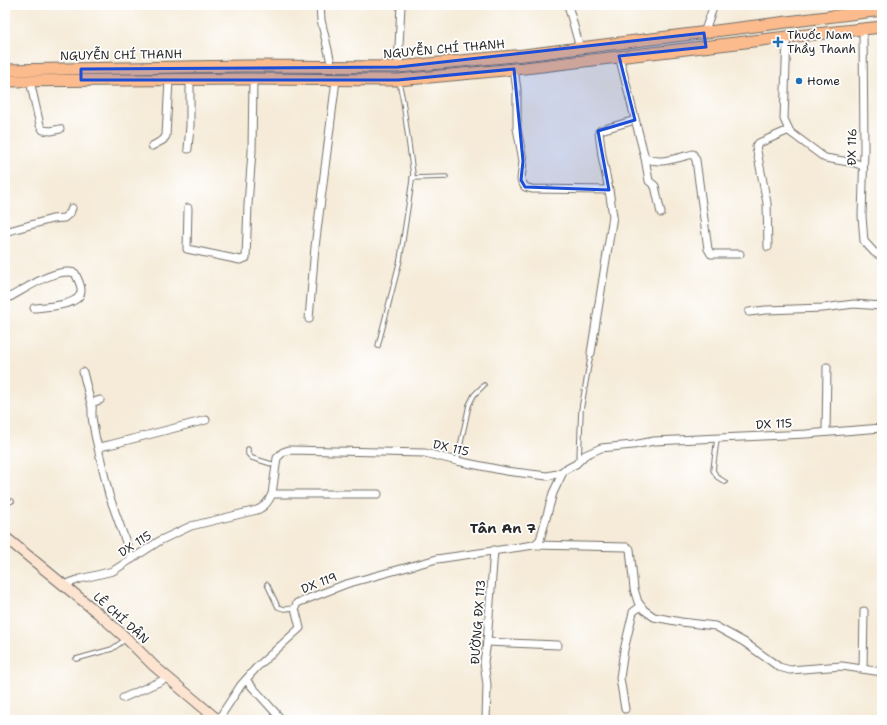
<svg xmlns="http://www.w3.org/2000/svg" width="887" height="725" font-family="'Shantell Sans',sans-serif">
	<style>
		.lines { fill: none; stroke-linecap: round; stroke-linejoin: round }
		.lane-casing { stroke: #726e68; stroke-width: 5.5 }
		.street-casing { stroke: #726e68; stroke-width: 9 }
		.secondary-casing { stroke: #726e68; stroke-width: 12 }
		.primary-casing { stroke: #726e68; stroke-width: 13 }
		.lane { stroke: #fff; stroke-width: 3.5 }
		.street { stroke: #fff; stroke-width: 7 }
		.secondary { stroke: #fde4d1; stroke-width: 10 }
		.primary { stroke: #fbbb8d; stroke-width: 11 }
		.marked { fill: #1d4ed8; fill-opacity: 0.2; stroke: #1d4ed8; stroke-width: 3; stroke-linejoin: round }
		.poi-dot { fill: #1f6fb2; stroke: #fff; stroke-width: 1.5 }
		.labels { text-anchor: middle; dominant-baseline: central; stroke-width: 3.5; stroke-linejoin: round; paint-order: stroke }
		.poi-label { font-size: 12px; fill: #2b2b2b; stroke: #fff; text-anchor: start }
		.street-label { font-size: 12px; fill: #2b2b2b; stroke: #fff }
		.quarter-label { font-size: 14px; font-weight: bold; fill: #2b2b2b; stroke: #fff }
	</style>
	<rect width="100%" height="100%" fill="#fff"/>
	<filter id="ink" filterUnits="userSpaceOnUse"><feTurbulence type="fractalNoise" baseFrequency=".025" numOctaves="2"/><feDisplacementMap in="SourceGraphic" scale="8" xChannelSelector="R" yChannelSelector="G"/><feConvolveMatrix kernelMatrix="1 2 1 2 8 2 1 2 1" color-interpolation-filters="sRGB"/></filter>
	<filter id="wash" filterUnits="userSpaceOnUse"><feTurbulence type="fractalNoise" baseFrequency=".012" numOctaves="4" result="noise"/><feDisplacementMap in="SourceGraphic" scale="16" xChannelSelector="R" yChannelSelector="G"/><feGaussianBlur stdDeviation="0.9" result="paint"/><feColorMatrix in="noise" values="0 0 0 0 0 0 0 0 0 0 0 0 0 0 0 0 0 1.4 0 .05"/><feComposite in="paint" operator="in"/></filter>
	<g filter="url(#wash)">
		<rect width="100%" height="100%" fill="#f5ebd8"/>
	</g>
	<g filter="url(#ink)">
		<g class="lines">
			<defs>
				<g id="lane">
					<path d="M412 178 446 177"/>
					<path d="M378 346 400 260 413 174 403 101 399 82"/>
					<path d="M717 438 713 470 717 477 725 482"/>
					<path d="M248 449V454L252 458 275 465"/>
					<path d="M579 460 581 410 591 353"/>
					<path d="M457 461 469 405 474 395 484 385"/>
					<path d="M5 504 12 501"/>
					<path d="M267 584 278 607 284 609 295 608"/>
					<path d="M76 659 112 649 126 639"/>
				</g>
				<g id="street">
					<path d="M320 5 321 20 332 67"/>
					<path d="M568 5 580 48"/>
					<path d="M863 29 864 150 862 216 864 241 874 252 882 257"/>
					<path d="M704 33 714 5"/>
					<path d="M787 37 784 119 790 132 825 158 855 163 863 166"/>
					<path d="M619 56 645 158C660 165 677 158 693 154L696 160 708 249 711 254H740"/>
					<path d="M398 67 401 5"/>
					<path d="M514 69 517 90V128L523 161 521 180 525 187 532 189 609 190"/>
					<path d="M30 81 40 125 43 130 51 131 60 129"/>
					<path d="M152 146 163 140 166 136 169 80"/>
					<path d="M188 149 190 126V79"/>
					<path d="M645 158 649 181 655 186 661 213"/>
					<path d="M188 208 187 249 240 260 246 258 248 205 252 152 253 79"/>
					<path d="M5 232 52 219 64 218 70 213 72 208"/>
					<path d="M768 247 767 203 756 146 759 143 789 130"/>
					<path d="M5 297H10C27 288 56 267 75 273 77 278 82 286 81 291 81 306 44 307 34 308"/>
					<path d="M749 312 766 310 823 308 854 304 882 306"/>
					<path d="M309 319 315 247 336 80"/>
					<path d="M591 353 613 216 609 190 602 156 599 132 601 130 635 120"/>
					<path d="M83 372 92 408"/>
					<path d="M100 400 94 402 92 403V417L95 435 109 495 132 559"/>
					<path d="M826 432 827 367"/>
					<path d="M98 447 109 445 206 420"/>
					<path d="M272 494H378"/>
					<path d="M534 545 627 547 630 549 634 589 638 602 644 610 654 617 681 622 715 626 744 642 779 667 790 670 842 666 882 672"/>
					<path d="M64 585 80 579 113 571 161 540 191 526 257 510C265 507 269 501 272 494L277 458 283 452 289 450 425 453 457 461 506 471 547 476 557 474 576 464 585 455 601 448 633 445 654 441 806 434 882 428"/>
					<path d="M487 642 558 645"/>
					<path d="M863 669 864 611"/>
					<path d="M246 680 282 720"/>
					<path d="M123 698 168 678"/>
					<path d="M625 709 620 678 624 650 633 612 641 606"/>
					<path d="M218 720 241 685 256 668 300 628 295 608 297 603 346 584 437 559 534 545 540 540 553 493 564 470"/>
					<path d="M486 720 487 685 484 662 487 642 494 550"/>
				</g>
				<path id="secondary" d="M5 537 99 614 126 638 154 666 218 720"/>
				<g id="primary">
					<path d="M5 70 244 66 398 67 524 55 882 10"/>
					<path d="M5 81 244 79 398 80 525 68 787 37 882 27"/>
				</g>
			</defs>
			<use href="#lane" class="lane-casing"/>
			<use href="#street" class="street-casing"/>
			<use href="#secondary" class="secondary-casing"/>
			<use href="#primary" class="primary-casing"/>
			<use href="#lane" class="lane"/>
			<use href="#street" class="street"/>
			<use href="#secondary" class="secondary"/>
			<use href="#primary" class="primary"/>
		</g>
	</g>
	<path class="marked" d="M704 33 706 47 619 56 635 120 598 131 609 190 525 187 521 180 523 161 514 69 398 80H81V69L398 67Z"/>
	<g class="poi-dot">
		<path d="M776 36h4v4h4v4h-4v4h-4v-4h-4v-4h4z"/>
		<circle cx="799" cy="81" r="4"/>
	</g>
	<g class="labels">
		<g class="poi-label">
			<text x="787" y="35">Thuốc Nam<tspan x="787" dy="14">Thầy Thanh</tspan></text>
			<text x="807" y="81">Home</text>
		</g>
		<g class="street-label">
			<text transform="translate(444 49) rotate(-5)">NGUYỄN CHÍ THANH</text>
			<text transform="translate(121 55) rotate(-1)">NGUYỄN CHÍ THANH</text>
			<text transform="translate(852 147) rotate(-89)">ĐX 116</text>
			<text transform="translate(774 424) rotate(-3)">DX 115</text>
			<text transform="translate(451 448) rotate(13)">DX 115</text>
			<text transform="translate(135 544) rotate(-33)">DX 115</text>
			<text transform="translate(319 583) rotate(-21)">DX 119</text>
			<text transform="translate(121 618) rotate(42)">LÊ CHÍ DÂN</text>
			<text transform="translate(478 622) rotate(-86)">ĐƯỜNG ĐX 113</text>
		</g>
		<g class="quarter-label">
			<text x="503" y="528">Tân An 7</text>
		</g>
	</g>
	<rect width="887" height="725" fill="none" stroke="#fff" stroke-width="20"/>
</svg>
